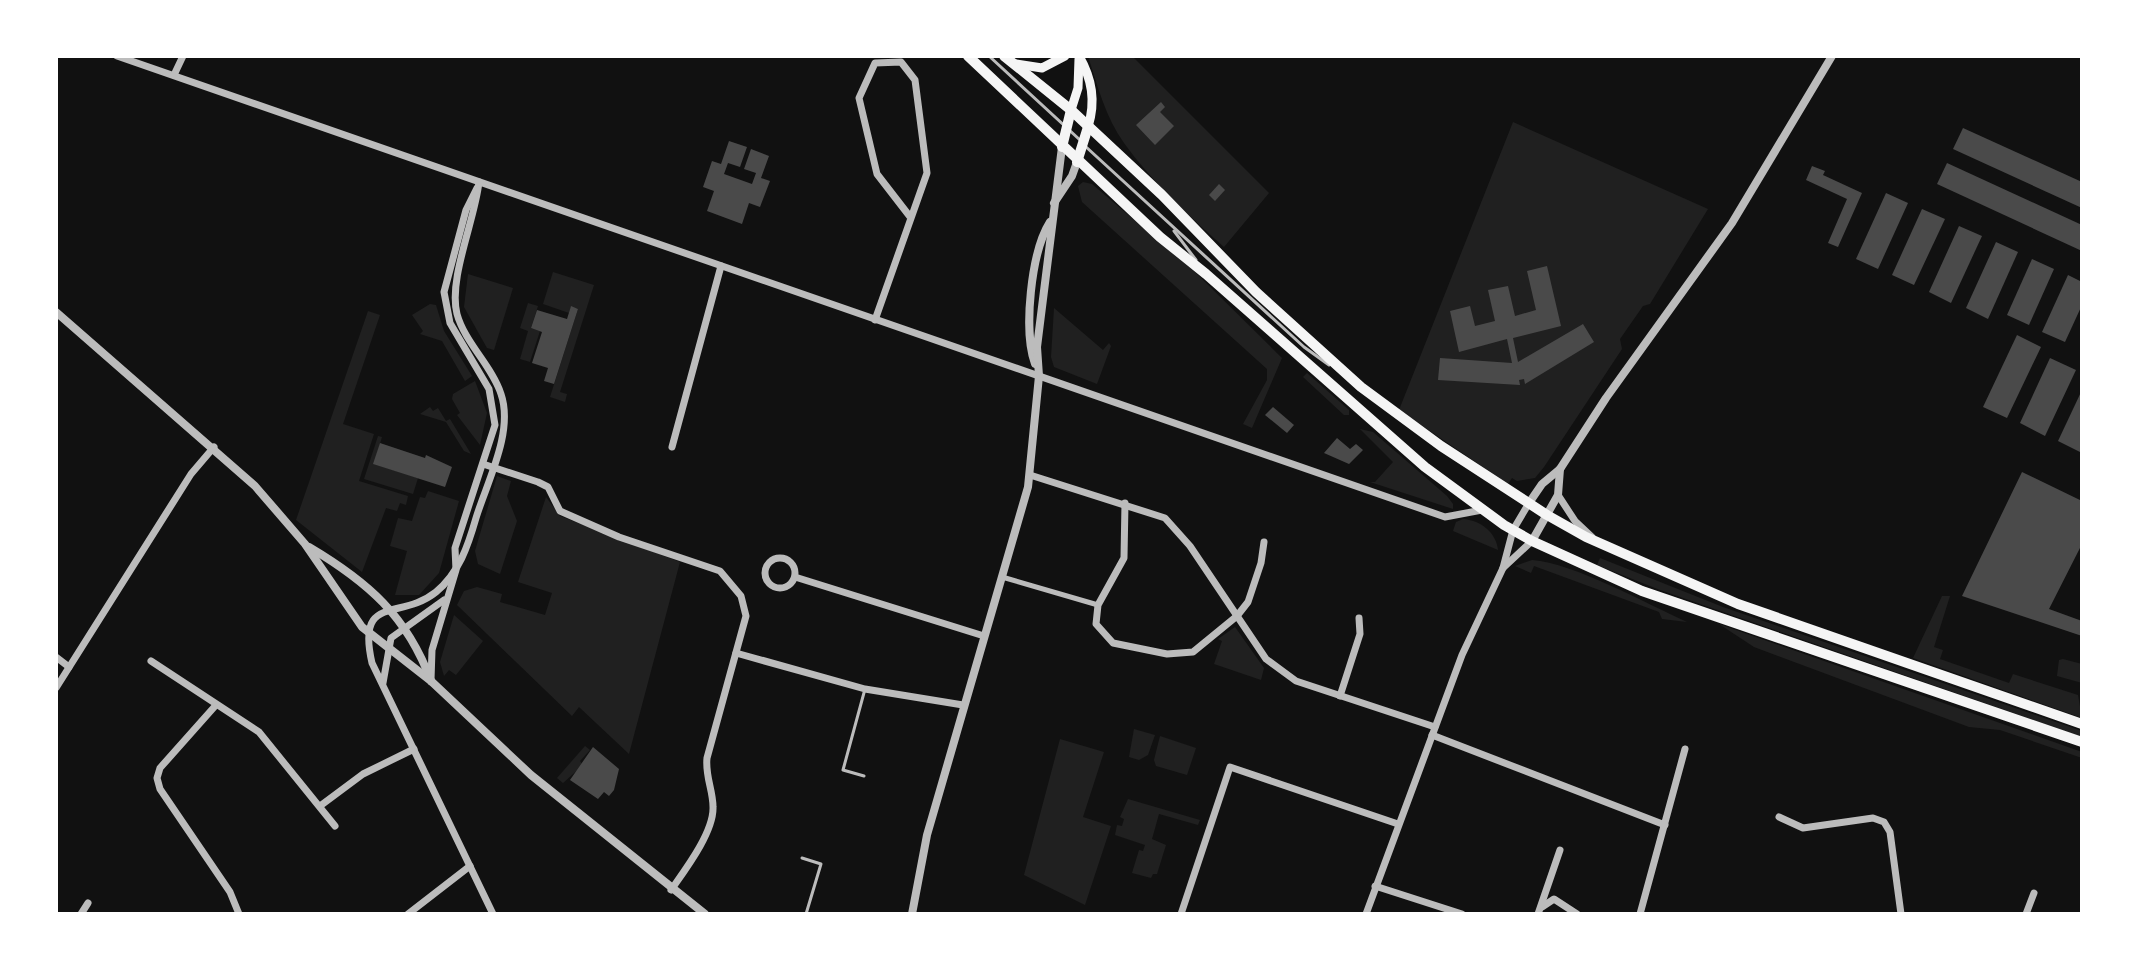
<svg xmlns="http://www.w3.org/2000/svg" width="2138" height="970" font-family="Manrope,sans-serif">
	<style>
		.green { fill: #202020 }
		.building { fill: #4a4a4a }
		.lines { fill: none; stroke-linecap: round; stroke-linejoin: round }
		.service { stroke: #bcbcbc; stroke-width: 3 }
		.pedestrian { stroke: #bcbcbc; stroke-width: 5 }
		.minor { stroke: #bcbcbc; stroke-width: 7 }
		.tertiary { stroke: #bcbcbc; stroke-width: 8 }
		.secondary { stroke: #f5f5f5; stroke-width: 9 }
		.primary { stroke: #f5f5f5; stroke-width: 10 }
	</style>
	<rect width="100%" height="100%" fill="#111"/>
	<g class="green">
		<path d="M1088 56H1132L1269 193 1224 247C1189 216 1152 182 1124 143 1106 118 1097 85 1088 56Z"/>
		<path d="M1513 122 1708 209 1650 304 1643 306 1620 339 1622 349 1544 467 1535 478 1517 481 1512 478 1508 484 1399 410Z"/>
		<path d="M1083 182 1092 184 1194 271 1282 358 1252 428 1243 424 1267 380V369L1082 202 1078 186Z"/>
		<path d="M553 272 594 285 560 392 567 394 565 402 550 397 578 309 571 307 569 313 543 304Z"/>
		<path d="M468 274 513 288 494 350 487 348 464 307Z"/>
		<path d="M528 303 538 306 531 328 540 331 530 362 520 359 528 331 520 328Z"/>
		<path d="M430 304 436 305 444 331 472 376 465 381 442 341 420 334 423 331 412 315Z"/>
		<path d="M1054 308 1103 350 1109 343 1111 346 1097 384 1054 367 1051 357Z"/>
		<path d="M368 311 380 315 343 424 374 434 359 481 408 496 406 505 400 503 397 511 386 508 362 572 296 520Z"/>
		<path d="M1307 373 1349 410V415H1344L1303 377Z"/>
		<path d="M475 381 487 413 480 445 457 415 460 413 452 399 453 394Z"/>
		<path d="M430 407 433 411 438 408 446 421 450 419 471 454 464 451 446 422 420 414Z"/>
		<path d="M1360 429 1373 432 1447 496 1453 504V509L1370 482H1375L1393 462Z"/>
		<path d="M378 436 382 437 374 464 418 478 413 494 364 479Z"/>
		<path d="M497 476 511 481 507 496 517 521 500 574 478 564 475 551Z"/>
		<path d="M428 491 459 501 439 573 419 595H395L407 551 390 546 398 518 412 521 420 497 425 498Z"/>
		<path d="M546 497 560 516 680 562 629 754 579 707 572 716 457 605 464 591 477 587 502 594 500 602 545 615 552 593 518 582Z"/>
		<path d="M1463 519C1480 520 1496 532 1498 550L1453 531 1456 522Z"/>
		<path d="M1600 558 1723 607 2082 731V737L1660 590 1597 565Z"/>
		<path d="M1532 560C1574 563 1647 604 1687 622L1662 619 1659 612 1534 566 1531 573 1515 566Z"/>
		<path d="M1942 596H1950L1934 647 1943 650 1940 659 2009 683 2013 674 2078 695 2082 718 1913 658Z"/>
		<path d="M454 615 483 641 456 675 449 670 444 676 440 662Z"/>
		<path d="M1719 624 2082 752V758L2000 730 1969 727 1754 647Z"/>
		<path d="M1235 627 1264 668 1261 680 1214 664 1222 641 1218 639Z"/>
		<path d="M2063 659 2082 664V683L2057 676 2059 660Z"/>
		<path d="M1134 729 1155 735 1148 755 1139 760 1129 757Z"/>
		<path d="M1160 736 1196 748 1187 775 1156 766 1154 760Z"/>
		<path d="M1060 739 1104 752 1083 817 1111 826 1085 905 1024 875Z"/>
		<path d="M585 746 590 750 580 761 583 765 563 783 557 778Z"/>
		<path d="M1128 799 1200 820 1198 825 1159 814 1152 839 1166 845 1157 874H1153L1151 878 1132 873 1139 850 1143 851 1145 845 1115 835 1117 825 1122 826 1124 819 1120 817Z"/>
	</g>
	<g class="building">
		<path d="M1161 102 1165 107 1160 112 1174 126 1155 145 1136 125Z"/>
		<path d="M1963 128 2082 182V208L1953 149Z"/>
		<path d="M729 141 747 147 740 167 728 163 724 174 752 184 756 173 744 169 751 149 769 156 761 178 770 181 760 207 749 203 742 224 707 211 714 191 703 187 712 161 721 164Z"/>
		<path d="M1947 163 2082 225V251L1937 184Z"/>
		<path d="M1812 166 1825 171 1823 175 1862 193 1838 247 1828 243 1847 199 1806 180Z"/>
		<path d="M1219 184 1225 190 1215 201 1209 195Z"/>
		<path d="M1886 193 1908 203 1878 269 1856 259Z"/>
		<path d="M1922 209 1945 219 1914 285 1892 275Z"/>
		<path d="M1959 226 1982 236 1951 303 1929 292Z"/>
		<path d="M1996 242 2018 252 1988 319 1966 308Z"/>
		<path d="M2032 259 2054 269 2029 325 2007 315Z"/>
		<path d="M1547 266 1561 326 1513 338 1518 362 1583 324 1594 342 1525 384 1524 379 1519 380 1520 385 1438 380 1440 358 1512 363 1507 339 1459 352 1450 311 1470 306 1475 326 1495 321 1488 290 1508 286 1515 316 1536 310 1527 271Z"/>
		<path d="M2068 275 2082 282V305L2065 342 2042 332Z"/>
		<path d="M571 306 578 309 554 384 544 381 548 368 532 363 542 332 531 328 537 310 567 319Z"/>
		<path d="M2017 335 2041 347 2007 418 1983 407Z"/>
		<path d="M2050 358 2076 370 2045 436 2020 423Z"/>
		<path d="M2082 390V453L2058 441Z"/>
		<path d="M1273 407 1294 425 1287 433 1265 415Z"/>
		<path d="M1337 438 1350 449 1356 444 1363 450 1349 464 1324 453Z"/>
		<path d="M380 443 425 458 426 455 452 467 445 487 373 464Z"/>
		<path d="M2022 472 2082 501V544L2049 609 2082 621V636L1962 596Z"/>
		<path d="M593 747 619 769 614 790 609 796 604 792 598 799 570 780Z"/>
	</g>
	<g class="lines">
		<g class="service">
			<path d="M989 56 1080 140"/>
			<path d="M1085 146 1304 347 1329 365"/>
			<path d="M1174 231 1196 260"/>
			<path d="M864 776 843 770 865 689"/>
			<path d="M802 858 821 864 806 914"/>
		</g>
		<path class="pedestrian" d="M1002 577 1098 605"/>
		<g class="minor">
			<path d="M117 56 1445 517 1482 510"/>
			<path d="M174 75 183 56"/>
			<path d="M479 182C475 220 448 279 457 314 465 343 492 366 501 394 514 432 487 482 476 518 468 546 459 573 436 592 400 621 356 593 372 663L493 914"/>
			<path d="M875 320 927 173 915 80 901 62 875 63 859 98 877 174 911 218"/>
			<path d="M672 447 721 266"/>
			<path d="M483 464 538 482 548 487 560 511 619 537 720 571 741 596 746 616 707 758C705 776 713 790 713 807 714 832 685 870 671 890"/>
			<path d="M1030 475 1165 518 1190 546 1266 659 1296 681 1435 727"/>
			<path d="M1558 495 1575 521 1592 537"/>
			<path d="M1125 503 1124 558 1098 605 1096 624 1113 643 1167 654 1193 652 1237 616 1248 602 1261 563 1264 542"/>
			<circle cx="780" cy="573" r="15"/>
			<path d="M1503 568 1532 541"/>
			<path d="M795 577 984 636"/>
			<path d="M736 653 865 689 963 705"/>
			<path d="M56 657 69 667"/>
			<path d="M151 661 259 732 335 826"/>
			<path d="M431 680 432 650 456 570 455 548 495 425 489 389 450 323 444 292 466 210 477 188"/>
			<path d="M383 683 391 638 444 600"/>
			<path d="M56 688 191 474 214 447"/>
			<path d="M1340 696 1360 634 1359 618"/>
			<path d="M216 705 160 768 157 778 160 789 230 892 239 914"/>
			<path d="M1432 735 1665 825"/>
			<path d="M320 806 363 774 414 749"/>
			<path d="M1779 817 1803 828 1873 818 1884 822 1890 832 1901 914"/>
			<path d="M1375 886 1462 914"/>
			<path d="M1542 907 1554 899 1577 914"/>
			<path d="M81 914 88 903"/>
			<path d="M408 914 470 866"/>
			<path d="M1181 914 1230 767 1398 824"/>
			<path d="M1366 914 1462 655 1503 568 1513 530 1529 503"/>
			<path d="M1538 914 1560 850"/>
			<path d="M1640 914 1685 749"/>
			<path d="M2026 914 2034 893"/>
		</g>
		<g class="tertiary">
			<path d="M1054 203 1072 176 1077 162"/>
			<path d="M56 312 255 486 305 544 362 627 431 681 531 775 705 914"/>
			<path d="M1035 364C1023 331 1031 252 1050 222"/>
			<path d="M1529 503 1542 484 1560 469"/>
			<path d="M1532 541 1558 495 1560 469 1606 398 1732 223 1832 56"/>
			<path d="M309 547C368 582 407 616 431 681"/>
			<path d="M912 914 927 835 1028 487 1039 376 1037 347 1062 147"/>
		</g>
		<g class="secondary">
			<path d="M1079 56C1092 79 1096 101 1088 127"/>
			<path d="M1016 64 1042 68 1065 56"/>
			<path d="M1071 110 1078 88 1079 59"/>
		</g>
		<g class="primary">
			<path d="M968 56 1160 237 1206 274 1425 467 1504 525 1532 541 1642 591 2082 742"/>
			<path d="M1004 56 1071 110 1162 195 1256 292 1361 387 1441 446 1547 515 1586 537 1738 604 2082 724"/>
			<path d="M1062 147 1071 110"/>
			<path d="M1077 162 1088 127"/>
		</g>
	</g>
	<rect width="2138" height="970" fill="none" stroke="#ffffff" stroke-width="116"/>
</svg>
